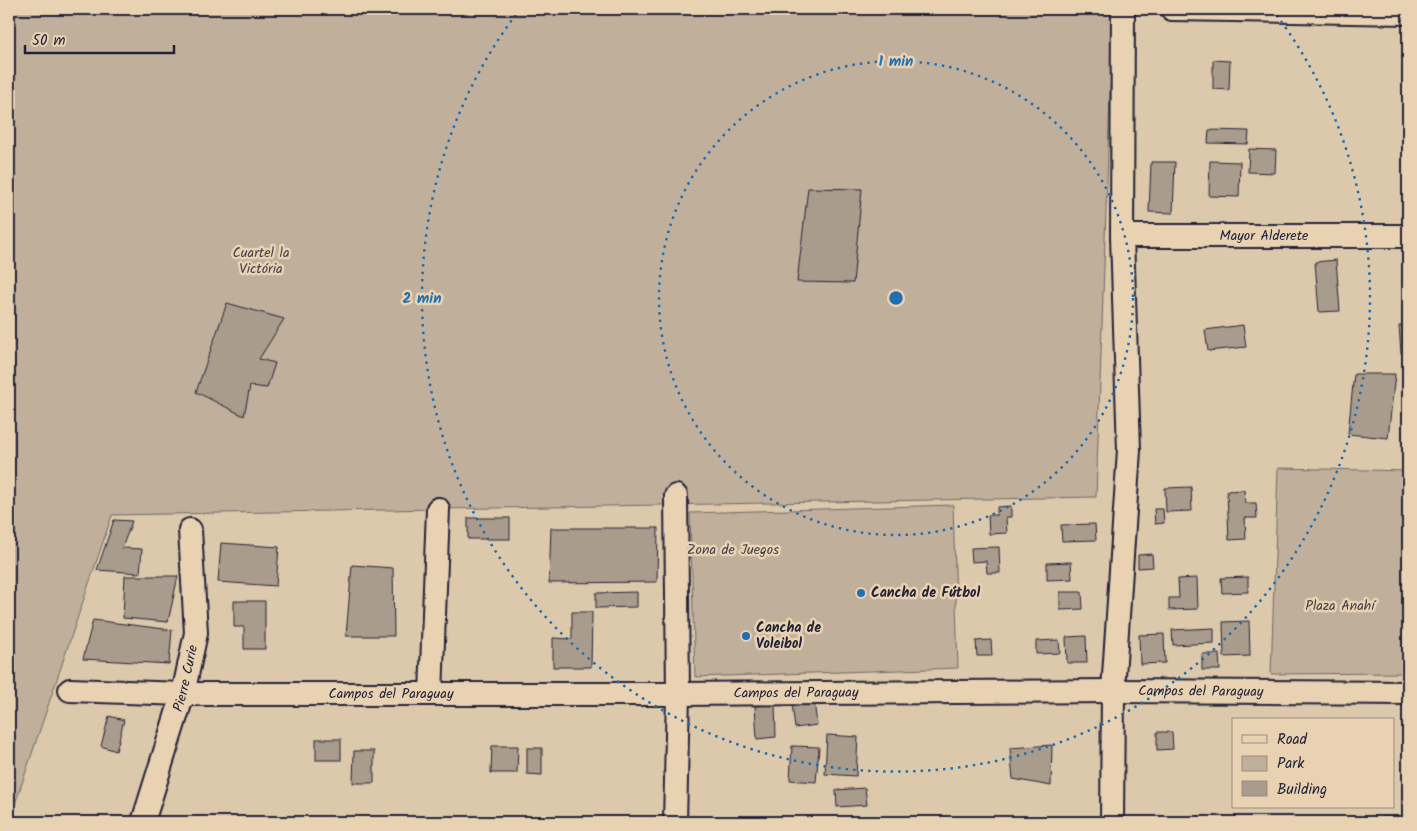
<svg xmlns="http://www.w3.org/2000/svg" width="1417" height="831" font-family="Kalam,sans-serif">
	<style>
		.green { fill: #c0af9a; stroke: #71686a }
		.building { fill: #aa9c8c; stroke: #22223b }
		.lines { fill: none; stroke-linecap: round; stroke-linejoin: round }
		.minor-casing { stroke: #22223b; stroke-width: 26 }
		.minor { stroke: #e8d2b1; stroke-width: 22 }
		.ring { fill: none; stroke: #1f6fb2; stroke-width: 2.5; stroke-dasharray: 2.5 5 }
		.poi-dot { fill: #1f6fb2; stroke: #e8d2b1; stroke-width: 2 }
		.labels { text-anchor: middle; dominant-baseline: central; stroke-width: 5; stroke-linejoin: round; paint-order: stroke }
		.street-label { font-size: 14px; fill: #22223b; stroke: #e8d2b1 }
		.park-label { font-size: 14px; fill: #423e4e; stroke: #e8d2b1 }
		.poi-label { font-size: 14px; font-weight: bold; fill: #22223b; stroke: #e8d2b1; text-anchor: start }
		.centre { fill: #1f6fb2; stroke: #e8d2b1; stroke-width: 2.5 }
		.ring-label { font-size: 15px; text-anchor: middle; font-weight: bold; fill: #1f6fb2; stroke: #e8d2b1; stroke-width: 5; stroke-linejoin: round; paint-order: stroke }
	</style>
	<rect width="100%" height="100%" fill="#dcc8aa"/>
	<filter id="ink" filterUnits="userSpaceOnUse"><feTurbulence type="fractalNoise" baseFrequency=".02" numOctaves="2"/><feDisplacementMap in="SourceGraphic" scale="10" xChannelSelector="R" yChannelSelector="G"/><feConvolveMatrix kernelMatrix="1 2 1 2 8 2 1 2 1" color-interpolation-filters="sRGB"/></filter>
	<g filter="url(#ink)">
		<g class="green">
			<path d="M9 9H1113L1096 497 112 515 9 822Z"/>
			<path d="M1278 468 1408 471V673L1271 674Z"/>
			<path d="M953 505 958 668 695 677 690 513Z"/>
		</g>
		<g class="building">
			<path d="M1213 60 1230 61 1229 90 1213 89Z"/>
			<path d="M1209 130 1249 131 1248 144 1208 143Z"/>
			<path d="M1249 149 1276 150 1275 173 1248 172Z"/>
			<path d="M1210 161 1240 162 1239 197 1209 196Z"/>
			<path d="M1151 162H1175L1173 213 1149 212Z"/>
			<path d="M808 188 862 189 853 283 797 282Z"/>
			<path d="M1336 260 1340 311 1319 312 1315 262Z"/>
			<path d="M227 303 284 319 259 359 275 363 267 388 250 386 244 416 196 392Z"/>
			<path d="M1243 325 1246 347 1208 351 1205 330Z"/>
			<path d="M1408 325V352L1401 353 1399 326Z"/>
			<path d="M1354 374H1395L1388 438 1348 434Z"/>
			<path d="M1191 487 1192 511 1166 512 1165 488Z"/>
			<path d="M1244 490 1245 503H1256L1257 518H1245L1246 539 1229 540 1227 491Z"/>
			<path d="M1011 506V517H1006L1007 533 989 534 988 515H997V507Z"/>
			<path d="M1154 509H1163L1164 523 1155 524Z"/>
			<rect x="468" y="518" width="42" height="21"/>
			<path d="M114 520 132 521 122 548 142 549 140 573 97 570Z"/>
			<path d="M1095 524 1096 540 1062 541 1061 525Z"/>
			<path d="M551 528H658L657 582 549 583Z"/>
			<path d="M221 543 279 547 276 586 218 582Z"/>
			<path d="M999 547 1000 573H987L986 561 972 562 971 548Z"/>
			<path d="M1152 554 1153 567 1138 568V555Z"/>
			<path d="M1071 562 1072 579 1047 580V563Z"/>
			<path d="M352 565 393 568 394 636H346Z"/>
			<path d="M125 576H178L168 622 123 618Z"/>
			<path d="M1248 577V592L1222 593 1221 578Z"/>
			<path d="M1197 578 1198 609 1169 610V598H1179L1178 579Z"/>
			<path d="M637 592V607L596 608V593Z"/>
			<path d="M1060 592H1082L1083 609 1060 610Z"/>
			<path d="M234 601H265V649H244V627H234Z"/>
			<path d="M572 612H592L591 667H553V638L572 639Z"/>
			<path d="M93 620 172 630 169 664 83 659Z"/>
			<path d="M1249 621 1250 656 1224 657 1223 622Z"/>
			<path d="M1214 628V643L1173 645 1172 630Z"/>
			<path d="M1164 634 1165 663 1140 664 1139 635Z"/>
			<path d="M1086 636 1087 663H1067L1066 637Z"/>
			<path d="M991 640 992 656H977L976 641Z"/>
			<path d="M1059 640 1060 653 1036 654V641Z"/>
			<path d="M1202 654H1219L1220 670H1202Z"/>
			<path d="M814 701 817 725 795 728 792 704Z"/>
			<path d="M775 705 776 737 757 739 755 706Z"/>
			<path d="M109 716 124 720 116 751 101 746Z"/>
			<path d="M1157 732H1172L1173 749 1157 750Z"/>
			<path d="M827 735 858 737 856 776 825 774Z"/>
			<rect x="316" y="739" width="25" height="21"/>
			<path d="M1052 745 1051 786 1013 779 1010 748Z"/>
			<path d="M492 746H518L517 773H491Z"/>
			<path d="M792 746 819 747 816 782 790 780Z"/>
			<path d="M527 748H542V775L527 774Z"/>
			<path d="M354 751H374V783H353Z"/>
			<path d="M865 788 867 805 837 807 836 790Z"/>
			<rect x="1382" y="817" width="18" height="5"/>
		</g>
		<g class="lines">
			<defs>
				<g id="minor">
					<path d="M1172 9 1408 13"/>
					<path id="s1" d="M1122 236H1408"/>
					<path id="s2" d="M70 690 183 694H678L1113 691 1408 693"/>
					<path d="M431 694 438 509"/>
					<path id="s3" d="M143 822 183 694 196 633 190 530"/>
					<path d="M675 822 678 694 676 496"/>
					<path d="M1112 822 1113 691 1129 450 1122 236 1123 9"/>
				</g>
			</defs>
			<use href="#minor" class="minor-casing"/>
			<use href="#minor" class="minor"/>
		</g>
	</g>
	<g class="ring">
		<circle cx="896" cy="298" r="237"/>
		<path d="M1272 9A474 474 0 1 1 520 9"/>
	</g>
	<g class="poi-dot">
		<circle cx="861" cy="593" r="5"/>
		<circle cx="746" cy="636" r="5"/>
	</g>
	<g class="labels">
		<g class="street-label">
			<text stroke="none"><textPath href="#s1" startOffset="142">Mayor Alderete</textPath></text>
			<text stroke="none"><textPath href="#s3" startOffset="150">Pierre Curie</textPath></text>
			<text stroke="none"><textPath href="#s2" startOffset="1131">Campos del Paraguay</textPath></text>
			<text stroke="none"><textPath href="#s2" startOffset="726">Campos del Paraguay</textPath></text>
			<text stroke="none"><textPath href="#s2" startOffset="321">Campos del Paraguay</textPath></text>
		</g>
		<g class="park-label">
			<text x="261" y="253">Cuartel la<tspan x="261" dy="16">Victória</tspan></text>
			<text x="733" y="550">Zona de Juegos</text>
			<text x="1340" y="606">Plaza Anahí</text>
		</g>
		<g class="poi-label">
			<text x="871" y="593">Cancha de Fútbol</text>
			<text x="756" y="628">Cancha de<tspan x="756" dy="16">Voleibol</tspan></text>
		</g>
	</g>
	<circle cx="896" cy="298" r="8" class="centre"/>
	<g class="ring-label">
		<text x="896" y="66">1 min</text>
		<text x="422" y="303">2 min</text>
	</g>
	<rect width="1417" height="831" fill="none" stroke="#e8d2b1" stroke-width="30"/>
	<rect x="15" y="15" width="1387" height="801" fill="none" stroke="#22223b" stroke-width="2" filter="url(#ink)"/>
	<rect x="1232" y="718" width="162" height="90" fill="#e8d2b1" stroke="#998c82"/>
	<rect x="1242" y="735" width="25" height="8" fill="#e8d2b1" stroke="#998c82"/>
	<text x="1277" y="744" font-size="15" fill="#22223b">Road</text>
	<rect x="1242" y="756" width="25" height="15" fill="#c0af9a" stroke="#998c82"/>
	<text x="1277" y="768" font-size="15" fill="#22223b">Park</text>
	<rect x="1242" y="781" width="25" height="15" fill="#aa9c8c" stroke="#998c82"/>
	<text x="1277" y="794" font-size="15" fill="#22223b">Building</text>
	<path d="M25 45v8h149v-8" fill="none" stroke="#22223b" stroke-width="2.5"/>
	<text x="32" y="45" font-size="15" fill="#22223b" stroke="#e8d2b1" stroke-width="4" paint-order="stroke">50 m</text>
</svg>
